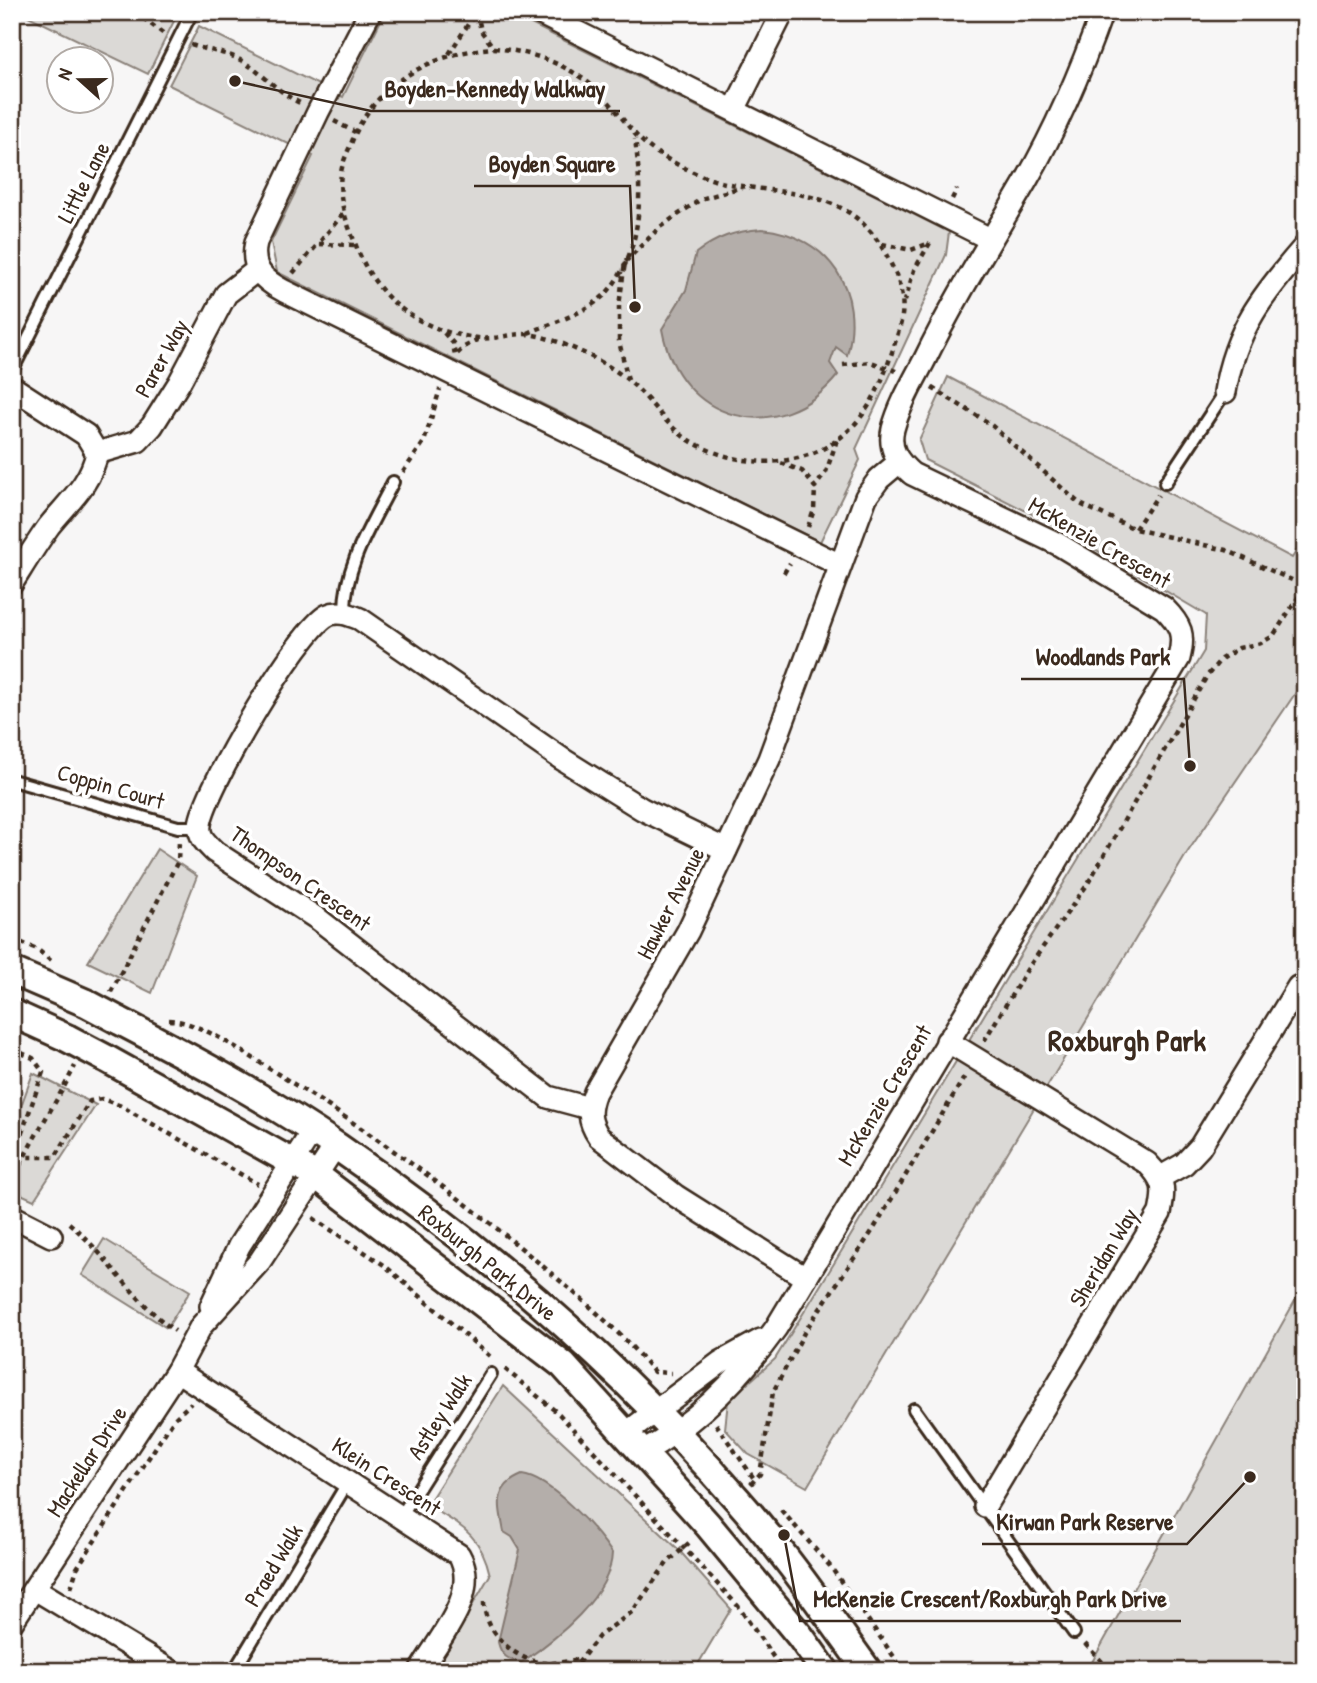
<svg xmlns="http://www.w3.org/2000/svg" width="1317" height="1683" font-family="'Patrick Hand',sans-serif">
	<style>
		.green { fill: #dbd9d6; stroke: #8b827a; stroke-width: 2 }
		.water { fill: #b4aeaa; stroke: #847972; stroke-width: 2 }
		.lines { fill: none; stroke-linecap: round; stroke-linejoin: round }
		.service-casing { stroke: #3b2a1e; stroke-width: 16 }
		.minor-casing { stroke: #3b2a1e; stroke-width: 26 }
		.tertiary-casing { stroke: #3b2a1e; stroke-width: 32 }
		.path { stroke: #3b2a1e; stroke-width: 4.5; stroke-dasharray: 5 5; stroke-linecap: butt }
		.service { stroke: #fff; stroke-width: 10 }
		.minor { stroke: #fff; stroke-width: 21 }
		.tertiary { stroke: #fff; stroke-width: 26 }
		.tertiary-bridge-casing { stroke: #3b2a1e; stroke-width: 32; stroke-linecap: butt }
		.tertiary-bridge { stroke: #fff; stroke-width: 26 }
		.labels { text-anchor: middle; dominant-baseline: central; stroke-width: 7; stroke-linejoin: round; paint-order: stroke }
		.street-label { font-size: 23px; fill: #3b2a1e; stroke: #fff }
		.district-label { font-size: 30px; font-weight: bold; fill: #3b2a1e; stroke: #fff }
		.leader { fill: none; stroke: #3b2a1e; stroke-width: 2.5 }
		.callout-dot { fill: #3b2a1e; stroke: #fff; stroke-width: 2.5 }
		.callout-label { font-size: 24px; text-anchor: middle; font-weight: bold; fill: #3b2a1e; stroke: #fff; stroke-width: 7; stroke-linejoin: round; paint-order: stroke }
	</style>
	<rect width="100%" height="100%" fill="#f7f6f6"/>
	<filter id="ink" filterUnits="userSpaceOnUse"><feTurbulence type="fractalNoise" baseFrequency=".0143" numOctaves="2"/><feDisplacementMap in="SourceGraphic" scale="14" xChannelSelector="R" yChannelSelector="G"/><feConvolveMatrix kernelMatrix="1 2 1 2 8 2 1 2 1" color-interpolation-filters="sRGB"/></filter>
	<g filter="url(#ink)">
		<g class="green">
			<path d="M27 12H172L177 15 148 74 26 15Z"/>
			<path d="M385 12H507L949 232 946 255 856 449 860 460 820 542 277 272 271 242 313 156 169 85 199 26 343 97Z"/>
			<path d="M948 377 1292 558 1305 537V679L1187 853 807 1487 748 1454 725 1429 728 1401 775 1359 833 1265 1204 651 1206 615 1056 526 925 460 919 440Z"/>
			<path d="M157 849 197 876 152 993 88 962Z"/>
			<path d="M33 1073 96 1105 34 1200 12 1190V1131Z"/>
			<path d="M104 1239 190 1291 167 1328 82 1275Z"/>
			<path d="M1305 1283V1671H1087Z"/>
			<path d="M503 1386 678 1549 731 1609 694 1671H434L490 1575C481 1534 461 1526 427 1505Z"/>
		</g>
		<g class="water">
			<path d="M762 229C829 236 865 291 847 355L836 347 830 363 838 375C778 449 679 422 662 329L686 290 696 253C717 237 735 231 762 229Z"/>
			<path d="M522 1475C550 1478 596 1529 612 1553 611 1596 556 1639 522 1662 508 1660 501 1656 498 1642L520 1550 512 1537 504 1532C499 1505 493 1487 522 1475Z"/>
		</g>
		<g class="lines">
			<defs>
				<g id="service">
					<path d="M12 371 192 12"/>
					<path d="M1165 483 1225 392"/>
					<path d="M345 613C344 565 372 524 393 482"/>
					<path d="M12 780 178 827H199"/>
					<path d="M914 1409 1074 1633"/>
					<path d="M401 1516 491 1374"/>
					<path d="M234 1671 348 1482"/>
				</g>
				<g id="minor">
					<path d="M370 12 318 112 256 242C250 268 263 280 284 291L840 565"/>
					<path d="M537 12 990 239"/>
					<path d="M734 110 783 12"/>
					<path d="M12 387 86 435 97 453C90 485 69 501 49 526 36 544 24 564 12 583"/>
					<path d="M1225 392C1235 329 1264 293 1305 246"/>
					<path d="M97 453 138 441 152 426 179 383 226 294 257 270"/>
					<path d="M947 1041 1147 1163C1165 1181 1165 1189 1160 1213L985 1506"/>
					<path d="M589 1108 548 1097 318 919 215 852C207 844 198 837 200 825 203 792 299 629 328 615 339 610 350 615 360 619L562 759 642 809 726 850"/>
					<path d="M1161 1177 1184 1164 1200 1147 1298 987"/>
					<path d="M12 1216 51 1236"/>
					<path d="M804 1277 676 1196 599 1137C588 1121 588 1110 595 1092L688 931 769 759 866 497 879 479 898 463"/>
					<path d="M211 1306 239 1246 312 1132"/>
					<path d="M177 1371 459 1555C481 1593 439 1638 420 1671"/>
					<path d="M624 1435 721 1362 761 1340"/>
					<path d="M643 1452C697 1423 740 1378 776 1328L1179 658C1185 635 1181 625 1164 608L1058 544 912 474C898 462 888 449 893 429 899 406 913 382 924 361 954 299 991 241 1026 181 1057 127 1081 71 1102 12"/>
					<path d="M35 1589 171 1671"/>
					<path d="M12 1622 177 1371 201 1326 260 1261 336 1145"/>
				</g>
				<g id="tertiary">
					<path d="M12 971 86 1003"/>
					<path d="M12 1013 67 1038"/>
					<path d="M118 1020C193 1059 268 1099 338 1147 484 1247 620 1366 737 1499 785 1553 826 1613 868 1671"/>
					<path d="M105 1058 317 1176 563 1365 708 1525 800 1636 825 1671"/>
				</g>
			</defs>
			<use href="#service" class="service-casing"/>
			<use href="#minor" class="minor-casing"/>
			<use href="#tertiary" class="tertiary-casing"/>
			<g class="path">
				<path d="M135 12 164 34"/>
				<path d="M477 12 481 31 494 48"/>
				<path d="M191 45C209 51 227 52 244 62 264 75 279 93 302 104"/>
				<path d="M494 48C533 52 569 64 598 91 626 117 631 140 669 160 686 169 706 179 725 183 793 197 852 186 889 260 902 285 907 306 898 333 888 366 876 404 851 428 810 470 744 470 694 443 667 429 651 399 628 380 610 365 583 352 561 343 550 339 535 334 524 334 509 334 494 340 478 338 446 335 412 321 389 298 372 280 362 263 354 240 345 219 338 197 341 173 342 164 347 153 351 144 373 84 433 52 494 48Z"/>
				<path d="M449 54 476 12"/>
				<path d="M334 121 355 132"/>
				<path d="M952 199 957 189"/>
				<path d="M343 214 318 244 356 245"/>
				<path d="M882 244 911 250 930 243 914 270 905 301"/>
				<path d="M293 273 318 244"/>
				<path d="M444 333 453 343 455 356 464 347 480 339"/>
				<path d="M528 333C554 322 591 312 609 290 644 248 642 189 635 139"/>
				<path d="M843 365 871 362 896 371"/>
				<path d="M628 380 619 341V306L625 262 660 227 701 199 742 187"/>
				<path d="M932 388 989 423 1080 504 1135 529 1226 550 1305 586"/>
				<path d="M781 463 802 471 815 487 826 472 837 440"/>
				<path d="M403 472 424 442 440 389"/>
				<path d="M808 527 814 510 815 487"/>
				<path d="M1135 529 1158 495"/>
				<path d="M784 573 790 563"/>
				<path d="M12 939 37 949 51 961"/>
				<path d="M111 992 178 861 179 842"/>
				<path d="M169 1020C200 1021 246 1054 273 1071 362 1126 446 1186 527 1253 571 1290 617 1327 654 1372L671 1373"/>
				<path d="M984 1041 1028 968 1087 885 1207 676 1221 659 1239 648 1261 643 1273 636 1305 587"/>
				<path d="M12 1049 33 1058 43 1072 15 1153 23 1157H55L90 1101 102 1099 119 1105 258 1184"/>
				<path d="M12 1183C29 1142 55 1106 75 1066"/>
				<path d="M313 1218 384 1265 493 1359"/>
				<path d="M69 1223C108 1256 133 1301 175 1331"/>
				<path d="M505 1369 559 1414 738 1606 783 1671"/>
				<path d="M716 1424 755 1480"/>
				<path d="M751 1484 760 1474 773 1392 805 1331 873 1230 965 1076"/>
				<path d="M781 1510 830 1566 904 1671"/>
				<path d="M71 1588 77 1568 174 1419 191 1403"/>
				<path d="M484 1602C484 1632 515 1661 545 1663 556 1664 568 1661 578 1659"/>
				<path d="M1085 1644 1111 1671"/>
				<path d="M547 1664 558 1671"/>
				<path d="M572 1671 599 1636 632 1612 667 1563 691 1541"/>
			</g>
			<use href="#service" class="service"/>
			<use href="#minor" class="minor"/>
			<use href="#tertiary" class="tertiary"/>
			<defs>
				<g id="tertiary-bridge">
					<path d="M86 1003 118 1020"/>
					<path d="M67 1038 105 1058"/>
				</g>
			</defs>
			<use href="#tertiary-bridge" class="tertiary-bridge-casing"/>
			<use href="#tertiary-bridge" class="tertiary-bridge"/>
		</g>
	</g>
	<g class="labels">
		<g class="street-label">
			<text transform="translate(83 182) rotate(-63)">Little Lane</text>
			<text transform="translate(161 358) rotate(-61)">Parer Way</text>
			<text transform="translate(1100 542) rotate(30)">McKenzie Crescent</text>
			<text transform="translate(111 786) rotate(16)">Coppin Court</text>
			<text transform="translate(301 878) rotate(35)">Thompson Crescent</text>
			<text transform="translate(670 903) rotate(-63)">Hawker Avenue</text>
			<text transform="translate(884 1095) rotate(-59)">McKenzie Crescent</text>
			<text transform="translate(1103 1257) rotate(-59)">Sheridan Way</text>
			<text transform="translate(488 1262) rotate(39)">Roxburgh Park Drive</text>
			<text transform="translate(439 1416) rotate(-57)">Astley Walk</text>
			<text transform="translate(86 1461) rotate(-57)">Mackellar Drive</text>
			<text transform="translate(387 1476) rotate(33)">Klein Crescent</text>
			<text transform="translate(273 1565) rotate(-59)">Praed Walk</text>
		</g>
		<g class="district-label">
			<text x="1127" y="1040">Roxburgh Park</text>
		</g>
	</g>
	<path class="leader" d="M235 81L371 111H620M635 307L630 186H474M1190 766L1184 679H1021M1250 1477L1187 1544H982M784 1535L800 1621H1181"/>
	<g class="callout-dot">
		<circle cx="235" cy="81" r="7"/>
		<circle cx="635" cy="307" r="7"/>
		<circle cx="1190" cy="766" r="7"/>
		<circle cx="1250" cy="1477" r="7"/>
		<circle cx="784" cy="1535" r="7"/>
	</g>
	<g class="callout-label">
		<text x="495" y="97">Boyden-Kennedy Walkway</text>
		<text x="552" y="172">Boyden Square</text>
		<text x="1103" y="665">Woodlands Park</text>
		<text x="1085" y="1530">Kirwan Park Reserve</text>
		<text x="990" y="1607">McKenzie Crescent/Roxburgh Park Drive</text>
	</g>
	<rect width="1317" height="1683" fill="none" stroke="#fff" stroke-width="42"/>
	<rect x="21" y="21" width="1275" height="1641" fill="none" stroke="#3b2a1e" stroke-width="2.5" filter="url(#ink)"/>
	<g transform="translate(80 80) rotate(291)"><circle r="33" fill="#ffffff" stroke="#b1aaa5" stroke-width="2"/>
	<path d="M0-5L12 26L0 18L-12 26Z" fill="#3b2a1e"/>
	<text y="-10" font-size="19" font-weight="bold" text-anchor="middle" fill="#3b2a1e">N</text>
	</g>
</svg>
